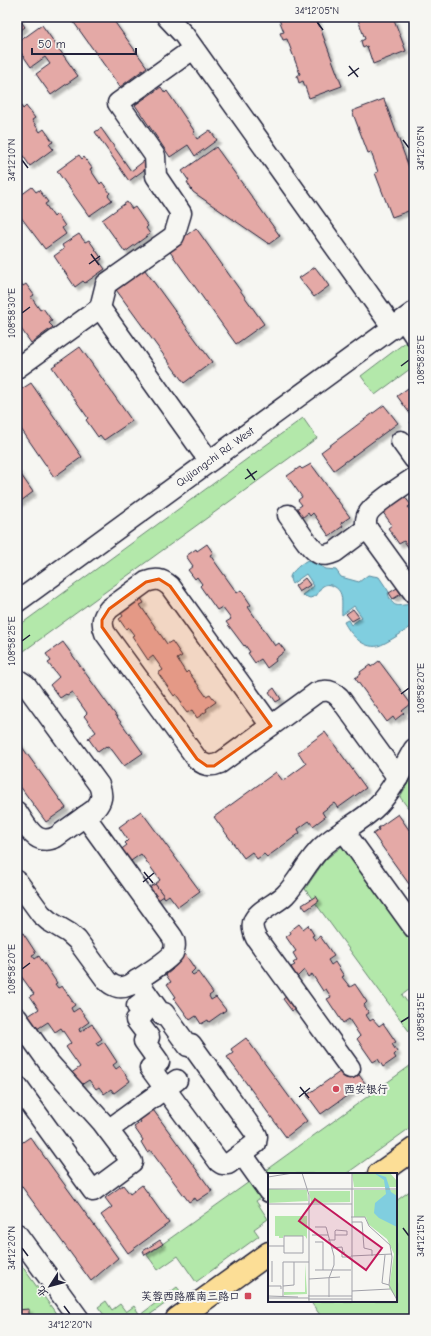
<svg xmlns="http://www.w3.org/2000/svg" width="431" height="1336" font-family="'Comic Neue','LXGW WenKai TC',sans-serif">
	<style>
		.green { fill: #b3e8aa; stroke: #6a8572 }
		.water { fill: #80cedf; stroke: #5a899d }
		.building { fill: #e4a9a6; stroke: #22223b; filter: url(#shadow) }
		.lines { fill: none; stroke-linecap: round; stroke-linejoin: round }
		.minor-casing { stroke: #22223b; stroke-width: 23 }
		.major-casing { stroke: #22223b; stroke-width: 25 }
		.minor { stroke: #f6f6f2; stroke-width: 20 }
		.major { stroke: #fcde96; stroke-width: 22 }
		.marked { fill: #e8590c; fill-opacity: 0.2; stroke: #e8590c; stroke-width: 3; stroke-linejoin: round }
		.ticks { fill: none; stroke: #22223b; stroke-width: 1.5 }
		.poi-dot { fill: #d1495b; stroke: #f6f6f2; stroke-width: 1.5 }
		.labels { text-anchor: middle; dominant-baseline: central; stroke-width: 4; stroke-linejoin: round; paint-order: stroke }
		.street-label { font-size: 11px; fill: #22223b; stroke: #f6f6f2 }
		.poi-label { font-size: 11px; fill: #22223b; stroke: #f6f6f2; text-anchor: start }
		.inset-road { fill: none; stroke: #a1a1a9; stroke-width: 1 }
		.view { fill: #c2185b; fill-opacity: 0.15; stroke: #c2185b; stroke-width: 2 }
		.inset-edge { fill: none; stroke: #22223b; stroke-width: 2 }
		.neatline { fill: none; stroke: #22223b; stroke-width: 1.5 }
		.ticks-label { font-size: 10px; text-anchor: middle; fill: #22223b }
	</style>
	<defs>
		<filter id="shadow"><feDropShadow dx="3.5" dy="3.5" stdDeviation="1" flood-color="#0004"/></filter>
	</defs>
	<rect width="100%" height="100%" fill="#f6f6f2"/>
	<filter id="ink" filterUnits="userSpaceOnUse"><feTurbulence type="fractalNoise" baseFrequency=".025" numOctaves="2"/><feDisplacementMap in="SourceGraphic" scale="8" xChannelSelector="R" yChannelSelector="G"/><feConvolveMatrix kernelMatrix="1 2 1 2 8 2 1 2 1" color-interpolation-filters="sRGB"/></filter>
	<g filter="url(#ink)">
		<g class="green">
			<path d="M411 338 414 342V366L375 395 361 376Z"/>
			<path d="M303 418 317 438 17 656V627Z"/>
			<path d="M414 772V816L400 797Z"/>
			<path d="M345 844 414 938V986L402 995 414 1011V1038L305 889 325 860Z"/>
			<path d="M414 1063V1125L346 1174H269L266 1170Z"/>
			<path d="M249 1182 260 1198 256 1201 268 1219 254 1229 259 1236 196 1282 178 1256 158 1270 147 1255Z"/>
			<path d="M414 1188V1319H323L310 1301H396V1201Z"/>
			<path d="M17 1259 60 1319H17Z"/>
			<path d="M177 1287 181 1292 144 1319H107L98 1307 106 1301 112 1310 120 1304 126 1312 134 1306 140 1315Z"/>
		</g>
		<path class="water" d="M308 560 326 569 336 570 341 577 359 582 368 575 379 577 389 592 388 593C394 614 402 601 414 606V625C406 630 386 644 378 646 363 649 350 634 344 622L348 620 351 625 362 617 354 606 342 615C341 604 345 591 333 586 330 584 326 584 323 586 319 588 319 593 316 596L310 598 302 595 314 586 306 574 292 584C291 582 290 580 290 577 290 573 304 561 308 560Z"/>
		<g class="building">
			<path d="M17 17H18L25 27 17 33Z"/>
			<path d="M70 17H111L147 67 120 87Z"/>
			<path d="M278 17H316L342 86 309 98 303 81 299 83 297 76 300 74 287 39 283 40 280 33 284 32Z"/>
			<path d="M357 17H393L406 51 373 64 367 46 363 48 361 41 365 39Z"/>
			<path d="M42 25 78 76 51 95 36 74 50 64 45 57 31 67 17 47V43Z"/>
			<path d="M161 87 165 93 167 91 195 132 193 133 197 139 210 130 217 140 195 156 188 145 170 157 135 105Z"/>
			<path d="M384 99 414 181V209L392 217 375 173 378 172 371 152 368 153 352 111Z"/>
			<path d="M19 103 23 109 26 106 35 118 32 120 40 132 44 129 53 142 49 144 53 149 30 166 17 147V105Z"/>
			<path d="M101 128 131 171 144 161 148 167 129 181 95 132Z"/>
			<path d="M216 147 280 236 269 244 193 192 187 182 189 181 182 171Z"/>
			<path d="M79 155 82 159 84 157 92 168 90 169 100 184 102 182 110 193 108 195 112 200 89 216 57 171Z"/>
			<path d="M32 187 36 192 39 190 48 202 45 204 54 217 57 214 65 226 62 228 66 234 45 249 17 212V198Z"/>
			<path d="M127 202 132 209 135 207 148 226 146 228 150 234 125 252 102 220Z"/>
			<path d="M196 228 264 324 236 344 168 249Z"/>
			<path d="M79 234 85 242 89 240 102 259 99 261 105 269 85 283 83 281 75 287 54 256 64 249 62 245Z"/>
			<path d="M142 266 212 362 184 383 114 287Z"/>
			<path d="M315 267 329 286 314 297 299 278Z"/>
			<path d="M19 281 23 286 26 284 34 295 31 297 40 310 43 308 52 321 49 323 53 327 31 343 17 323V282Z"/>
			<path d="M80 347 132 421 104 440 100 435 98 437 86 420 88 418 52 367Z"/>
			<path d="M31 383 82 457 54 477 17 423V392Z"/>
			<path d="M411 386 413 389 414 388V427L410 422 414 419 397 396Z"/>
			<path d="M384 405 398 423 334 470 321 452Z"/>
			<path d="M311 464 350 517 341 523 343 526 329 536 313 513 310 516 308 513 302 518 296 509 302 505 298 500 302 497 287 476 300 467 302 469Z"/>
			<path d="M17 469 33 492 17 504Z"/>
			<path d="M401 492 411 505 408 507 413 513 414 512V555L404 541 399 544 388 528 392 525 382 511Z"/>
			<path d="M207 544 213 553 210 555 237 593 241 590 251 605 248 607 275 646 279 643 285 651 275 659 276 661 267 668 261 659 255 663 248 653 250 652 245 645 244 646 226 622 231 619 222 607 217 610 200 586 202 584 197 577 195 579 188 570 193 566 186 556 196 549 197 551Z"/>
			<path d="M305 578 310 585 299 592 295 586Z"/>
			<path d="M397 588 401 594 393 599 389 593Z"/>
			<path d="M139 595 144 603 140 605 167 644 172 641 182 656 177 659 186 673 188 671 206 696 210 694 216 702 206 709 207 711 197 718 192 710 187 713 180 704 182 703 176 694 174 696 158 673 163 670 153 656 148 660 132 636 134 635 128 627 126 629 119 619 123 616 117 607Z"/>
			<path d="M353 609 359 617 352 621 346 614Z"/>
			<path d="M63 642 143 753 124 766 109 746 107 747 106 746 98 752 88 738 96 732 84 716 87 713 72 692 67 695 66 694 60 698 50 685 59 677 48 663 51 661 46 654Z"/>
			<path d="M379 661 411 704 402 711 404 713 395 720 393 717 387 722 355 678 361 674 360 672 370 665 371 667Z"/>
			<path d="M274 688 281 699 276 702 269 692Z"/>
			<path d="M325 732 366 788 338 808 334 803 322 812 325 817 313 826 309 821 298 829 300 833 267 857 264 854 257 859 252 852 244 858 214 817 276 772 283 781 306 764 298 752Z"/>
			<path d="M17 740 66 808 46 822 17 782Z"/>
			<path d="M141 811 200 891 178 907 169 895 165 898 155 884 160 880 141 854 128 863 119 851 127 845 125 843 128 840 119 827Z"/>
			<path d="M398 814 414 837V880L409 884 373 834 379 830 378 828Z"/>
			<path d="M155 884 164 896 155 902 146 890Z"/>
			<path d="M414 884V897L408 888Z"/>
			<path d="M316 896 319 901 306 910 302 905Z"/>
			<path d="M299 924 303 929 308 925 314 935 312 936 315 940 320 936 334 956 328 960 331 965 335 962 344 976 342 977 350 987 355 984 367 1002 364 1005 369 1013 366 1015 370 1021 373 1019 379 1026 383 1023 396 1042 392 1044 397 1052 394 1055 396 1058 383 1067 378 1059 373 1062 357 1039 360 1036 349 1019 343 1023 327 999 331 997 326 989 323 991 312 974 308 977 304 970 297 977 291 967 295 965 293 963 297 960 293 953 296 951 286 937 291 933 290 931Z"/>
			<path d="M17 926 20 930 18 931 20 935 23 933 36 953 32 955 35 959 39 956 57 983 55 984 58 988 62 986 75 1005 71 1008 73 1012 79 1008 89 1022 79 1029 80 1032 92 1024 102 1039 96 1043 98 1046 104 1042 117 1062 113 1065 116 1069 120 1066 130 1081 114 1093 111 1089 104 1094 99 1087 96 1089 89 1080 78 1087 70 1074 80 1067 66 1047 71 1043 61 1028 55 1032 48 1022 37 1029 28 1016 39 1009 30 996 34 994 21 976 17 978Z"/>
			<path d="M185 954 195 969 191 973 193 975 198 972 213 993 209 996 211 1000 216 997 226 1010 209 1022 208 1020 201 1024 196 1016 190 1020 174 998 176 997 167 984 171 982 166 975 173 969 170 965Z"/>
			<path d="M287 996 296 1008 292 1011 283 999Z"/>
			<path d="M246 1038 307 1121 286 1137 227 1057 233 1053 231 1049Z"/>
			<path d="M351 1064 365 1083 321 1114 307 1095Z"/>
			<path d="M151 1107 212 1191 197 1201 195 1198 189 1202 150 1150 147 1152 141 1142 143 1140 134 1127 141 1122 137 1116Z"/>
			<path d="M30 1137 118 1258 91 1281 17 1180V1146Z"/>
			<path d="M123 1185 130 1194 142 1185 169 1223 128 1253 101 1215 112 1207 105 1198Z"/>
			<path d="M160 1240 163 1244 145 1255 143 1251Z"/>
			<path d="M29 1309V1319H17V1310Z"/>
		</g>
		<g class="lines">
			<defs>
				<g id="minor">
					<path d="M167 17 184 35 393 328"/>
					<path d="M100 308 202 451"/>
					<path d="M404 320 414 335"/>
					<path d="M17 368 100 308 106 284 174 236 181 213 156 176 155 156 118 103 193 49"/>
					<path d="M401 441 414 459"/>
					<path d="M414 478C404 485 370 506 367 516 365 522 366 527 369 531L414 593"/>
					<path d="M288 515C295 524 309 550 320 554 325 556 330 554 335 552L367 528"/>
					<path d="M17 602 414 312"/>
					<path d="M17 679 26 685 99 785C103 795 102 801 95 809L56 837C35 847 27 826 17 812"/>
					<path d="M271 726 170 586C162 579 156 578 146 582L109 609C102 617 101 623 105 633L197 759C204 766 211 767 220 763L316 693C325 689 332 690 339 697L398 778"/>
					<path d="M344 831 414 928"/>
					<path d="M17 881 41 914 49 921 69 933 77 940 107 981C115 988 121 989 130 985 140 978 168 961 173 953 176 946 175 940 171 935L85 816"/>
					<path d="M137 980 149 997 137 1006 143 1015 136 1020 149 1037 144 1041 159 1062 150 1068 219 1162 222 1164H228L256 1143 257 1136 256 1134 191 1044 188 1046 164 1013 162 1015 149 997"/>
					<path d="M17 1018 49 1063 102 1122 132 1162 93 1191 17 1086"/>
					<path d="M350 1068 256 938C253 932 251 926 254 920 260 909 276 904 285 895 299 881 307 861 322 847 339 831 362 822 378 805 393 789 403 768 414 749"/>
					<path d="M108 1130 177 1080"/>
					<path d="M242 1154 269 1192"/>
					<path d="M17 1234 79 1319"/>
				</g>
				<g id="major">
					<path d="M379 1174 414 1149"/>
					<path d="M177 1319 269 1253"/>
				</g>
			</defs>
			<use href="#minor" class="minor-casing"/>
			<use href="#major" class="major-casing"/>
			<use href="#minor" class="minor"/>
			<use href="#major" class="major"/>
		</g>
	</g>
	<path class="marked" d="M159 579 170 586 271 726 214 766H207L197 759 102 627V620L109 609 146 582Z"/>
	<path class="ticks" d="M317 22 323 30M349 66 358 77M348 76 359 68M403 140 409 148M22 160 28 168M91 254 99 265M89 264 100 256M22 313 30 307M401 366 409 360M247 469 255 480M245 479 257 471M22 641 30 635M401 694 409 688M144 872 153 883M143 882 154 873M22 969 30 963M401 1022 409 1017M300 1087 309 1098M299 1097 310 1088M403 1228 409 1236M22 1248 28 1256M64 1306 70 1314"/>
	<g class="poi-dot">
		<circle cx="336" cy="1089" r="4"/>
		<rect x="244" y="1292" width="8" height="8" rx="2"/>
	</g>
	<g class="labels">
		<g class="street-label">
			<text transform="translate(215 457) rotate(-36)">Qujiangchi Rd. West</text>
		</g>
		<g class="poi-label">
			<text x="344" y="1089">西安银行</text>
			<text x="240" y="1296" text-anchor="end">芙蓉西路雁南三路口</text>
		</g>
	</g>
	<g transform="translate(268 1173)">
		<rect width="129" height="129" fill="#f6f6f2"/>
		<path d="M84 0H122L129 8V14H86ZM0 16 39 17 40 28 0 30ZM86 17H129V126L121 115 126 81 119 66 100 51 98 44H86ZM41 18H82V29L43 30ZM7 43H39V66L37 63H15V65H11V63H7ZM37 90 39 121 16 122V119H37Z" fill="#b3e8aa"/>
		<path d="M106 0 118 4 123 19 129 23V54L111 45 106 40 107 30 118 21 116 7Z" fill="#80cedf"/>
		<path class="inset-road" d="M34 0 41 22V129M0 4 25 0M0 16H40M40 16H129M0 31H84M83 44H97L101 53 122 72 124 84 121 112 129 127M84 49H94L96 75 104 77V83M47 54H58L66 83V92L61 105V124M44 62H60M16 63H35V80H16ZM60 67H67V58L68 57 79 58V62H67M47 69H55V97M0 73H16M64 75 74 74 75 79M77 79 74 80V84H83M117 82 114 110 121 112M83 83 124 81M47 97H83M41 106 72 104M4 109V88M0 113H13V116M15 113 26 112V89M84 118 122 116M0 123 30 124M40 123H84M15 124V89H41M0 125H41M40 126H84M84 129V0"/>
		<path class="view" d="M47 26 114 75 98 97 31 48Z"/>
		<rect width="129" height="129" class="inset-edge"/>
	</g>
	<rect width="431" height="1336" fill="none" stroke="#f6f6f2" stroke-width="44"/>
	<g transform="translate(50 1286) rotate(234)" stroke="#f6f6f2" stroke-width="3" paint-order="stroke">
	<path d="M0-3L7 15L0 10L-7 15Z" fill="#22223b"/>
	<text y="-6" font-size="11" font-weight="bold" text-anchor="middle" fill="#22223b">北</text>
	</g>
	<path d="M32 48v6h104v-6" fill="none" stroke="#22223b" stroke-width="2"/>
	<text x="38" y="48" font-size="12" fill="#22223b" stroke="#f6f6f2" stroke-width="3" paint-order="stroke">50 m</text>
	<rect x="22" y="22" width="387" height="1292" class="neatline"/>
	<g class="ticks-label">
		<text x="317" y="14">34°12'05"N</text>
		<text transform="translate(420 148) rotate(-90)" y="4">34°12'05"N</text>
		<text transform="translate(11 160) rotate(-90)" y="4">34°12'10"N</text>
		<text transform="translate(11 313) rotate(-90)" y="4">108°58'30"E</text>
		<text transform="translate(420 360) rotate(-90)" y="4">108°58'25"E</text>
		<text transform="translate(11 641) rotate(-90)" y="4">108°58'25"E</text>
		<text transform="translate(420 688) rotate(-90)" y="4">108°58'20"E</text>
		<text transform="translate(11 969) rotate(-90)" y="4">108°58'20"E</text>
		<text transform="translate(420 1017) rotate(-90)" y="4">108°58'15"E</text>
		<text transform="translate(420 1236) rotate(-90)" y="4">34°12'15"N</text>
		<text transform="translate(11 1248) rotate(-90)" y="4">34°12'20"N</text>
		<text x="70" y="1328">34°12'20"N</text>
	</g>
</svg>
